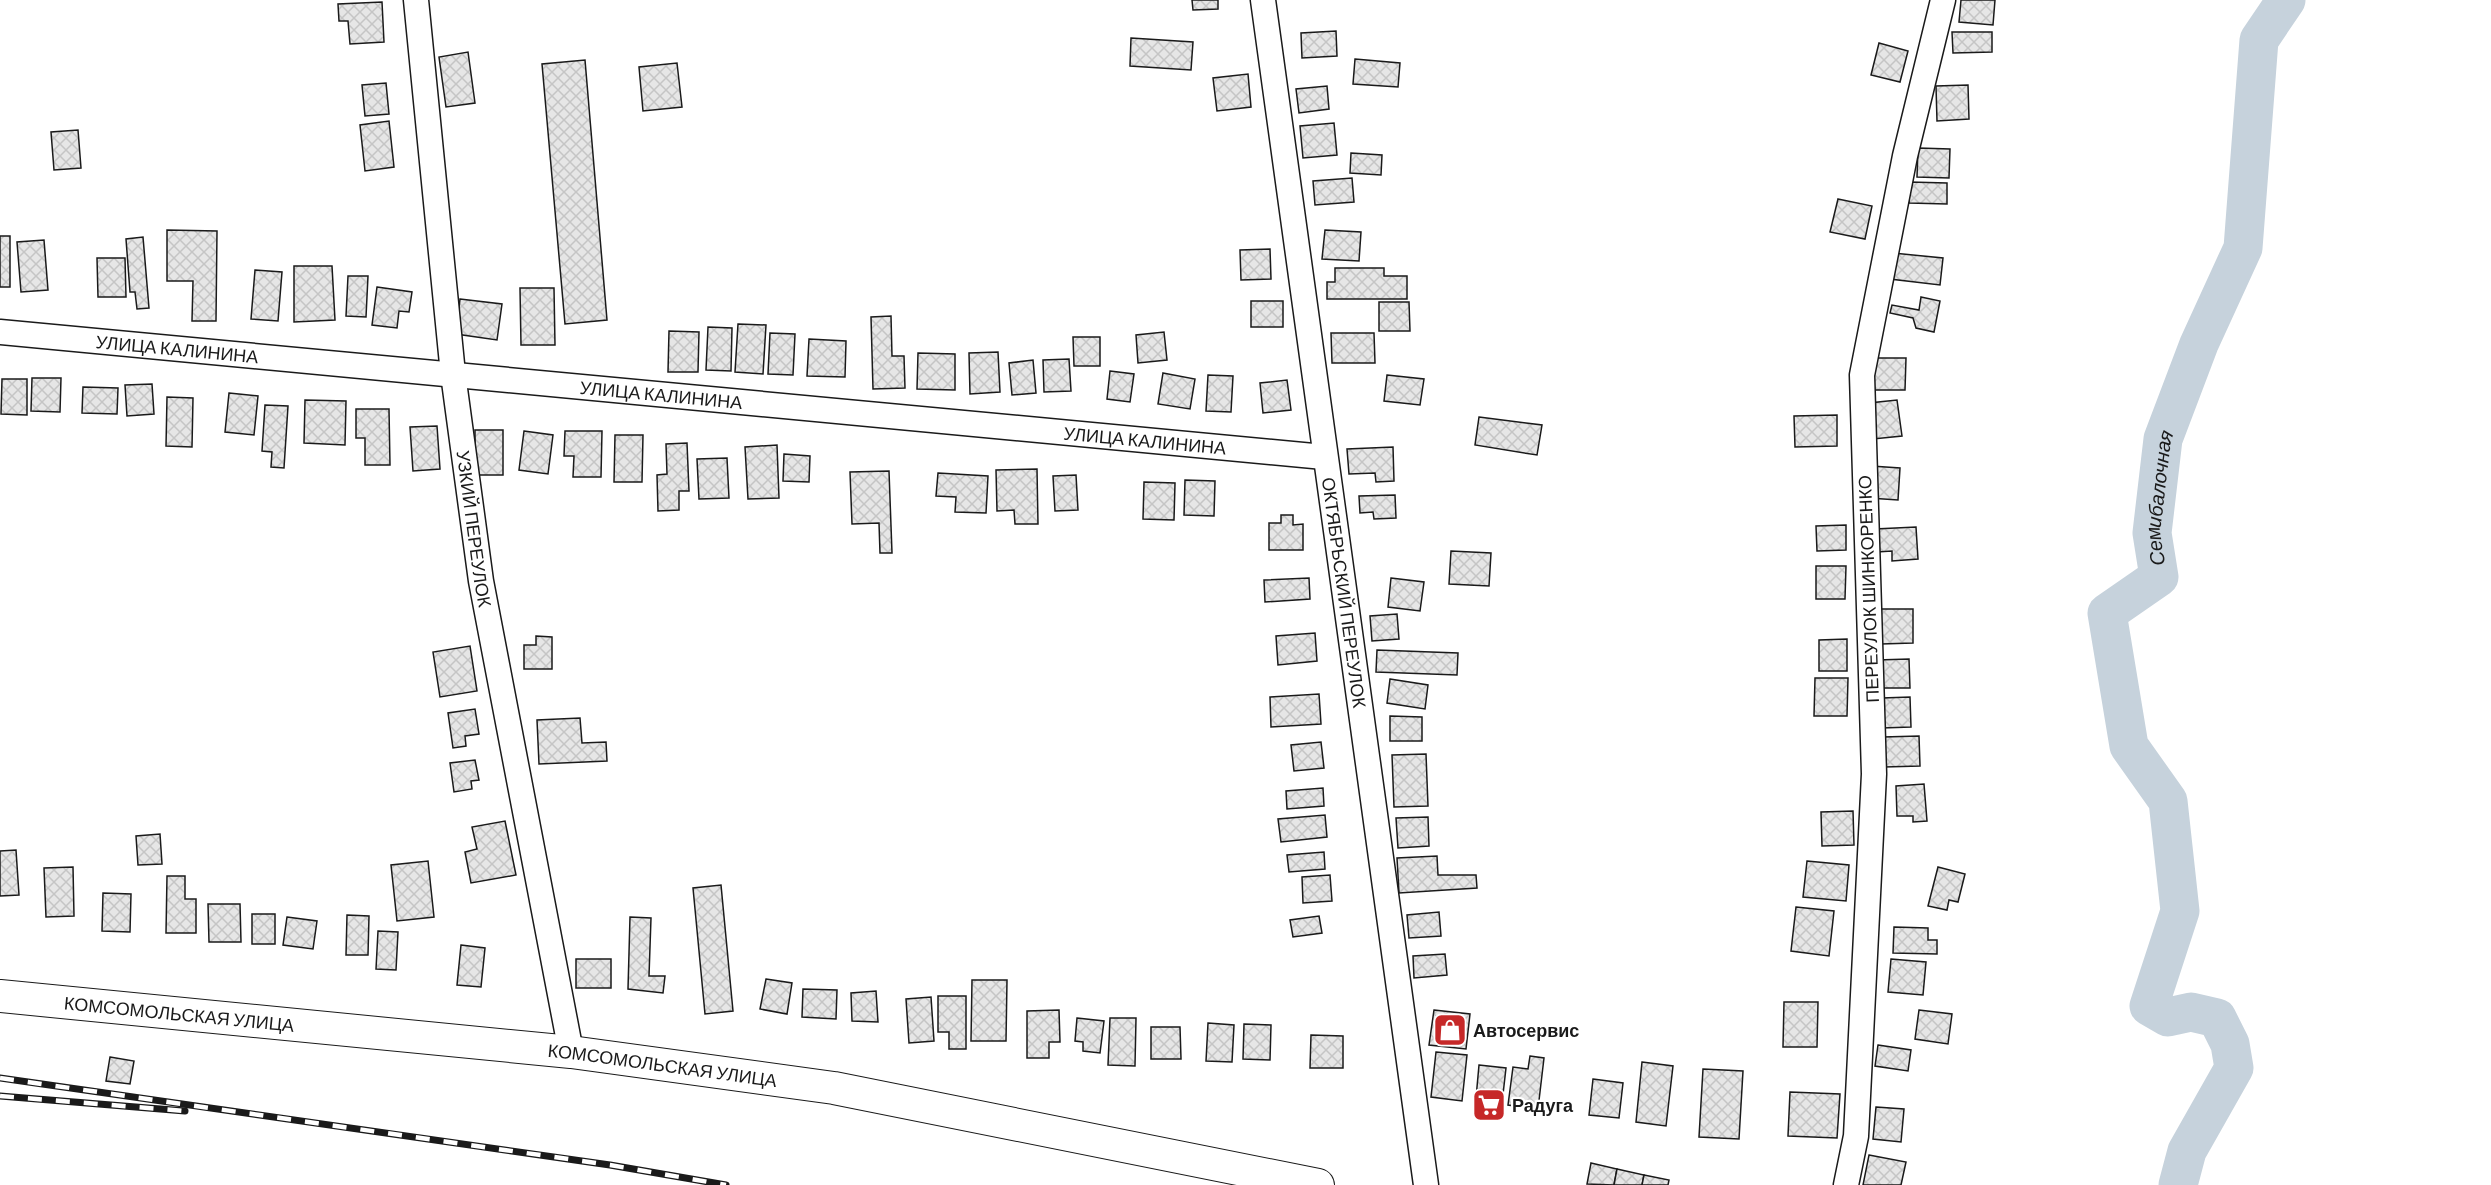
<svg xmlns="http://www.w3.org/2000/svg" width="2491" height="1185" font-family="Barlow,sans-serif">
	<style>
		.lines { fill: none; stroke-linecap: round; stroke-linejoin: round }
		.river { stroke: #c6d2dc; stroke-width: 39 }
		.building { fill: url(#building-cross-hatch); stroke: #1a1a1a; stroke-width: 1.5 }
		.minor-casing { stroke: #1a1a1a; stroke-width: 27 }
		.major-casing { stroke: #1a1a1a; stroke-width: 34 }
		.minor { stroke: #fff; stroke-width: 24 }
		.major { stroke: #fff; stroke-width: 32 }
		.rail-casing { stroke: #1a1a1a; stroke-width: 7 }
		.rail { stroke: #fff; stroke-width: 4.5; stroke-dasharray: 14; stroke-linecap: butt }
		.labels { text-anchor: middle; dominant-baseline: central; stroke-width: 4.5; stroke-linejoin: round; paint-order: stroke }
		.street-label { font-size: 18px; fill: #1a1a1a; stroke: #fff }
		.poi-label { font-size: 18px; font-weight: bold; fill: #1a1a1a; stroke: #fff; text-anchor: start }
		.water-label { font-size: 20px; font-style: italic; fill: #1a1a1a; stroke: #fff }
	</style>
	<defs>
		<pattern id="building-cross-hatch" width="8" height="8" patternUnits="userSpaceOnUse" patternTransform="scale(1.5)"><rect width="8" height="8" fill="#e6e6e6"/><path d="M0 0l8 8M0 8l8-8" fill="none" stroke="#c5c5c5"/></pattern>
	</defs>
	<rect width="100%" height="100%" fill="#fff"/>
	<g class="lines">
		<path class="river" id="s1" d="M2178 1185 2187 1151 2234 1068 2230 1044 2217 1018 2191 1012 2168 1017 2149 1006 2180 911 2168 801 2129 746 2107 613 2159 577 2152 533 2163 439 2199 344 2243 248 2259 40 2286 0"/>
	</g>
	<g class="building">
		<path d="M1192 0H1218V9L1193 10Z"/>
		<path d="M1961 0H1995L1993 25 1959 22Z"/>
		<path d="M382 2 384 42 350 44 348 21H339L338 4Z"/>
		<path d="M1336 31 1337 56 1302 58 1301 33Z"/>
		<path d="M1952 32H1992V52L1953 53Z"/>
		<path d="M1131 38 1193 42 1191 70 1130 66Z"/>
		<path d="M1879 43 1908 51 1900 82 1871 75Z"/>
		<path d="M468 52 475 103 446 107 439 57Z"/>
		<path d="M1355 59 1400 63 1398 87 1353 84Z"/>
		<path d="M585 60 607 320 565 324 542 64Z"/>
		<path d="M677 63 682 107 643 111 639 67Z"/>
		<path d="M1248 74 1251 107 1217 111 1213 78Z"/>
		<path d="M386 83 389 114 365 116 362 85Z"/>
		<path d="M1968 85 1969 119 1937 121 1936 86Z"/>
		<path d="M1327 86 1329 109 1299 113 1296 89Z"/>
		<path d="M389 121 394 167 365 171 360 125Z"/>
		<path d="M1334 123 1337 155 1303 158 1300 126Z"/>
		<path d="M78 130 81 168 54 170 51 132Z"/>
		<path d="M1918 148 1950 149 1949 178 1917 177Z"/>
		<path d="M1351 153 1382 155 1381 175 1350 173Z"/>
		<path d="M1352 178 1354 202 1315 205 1313 181Z"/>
		<path d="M1909 182 1947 183V204L1909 203Z"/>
		<path d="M1838 199 1872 206 1865 239 1830 232Z"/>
		<path d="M167 230 217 231 216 321H192L193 281H167Z"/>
		<path d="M1325 230 1361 232 1359 261 1322 259Z"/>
		<rect x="0" y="236" width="10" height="51"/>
		<path d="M143 237 149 308 137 309 135 292H130L126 239Z"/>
		<path d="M44 240 48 290 21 292 17 242Z"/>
		<path d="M1270 249 1271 279 1241 280 1240 250Z"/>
		<path d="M1893 253 1943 258 1940 285 1890 279Z"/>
		<path d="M97 258H125L126 297H98Z"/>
		<path d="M294 266H332L335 320 294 322Z"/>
		<path d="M1335 268H1384V276H1407V299H1327V282H1335Z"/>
		<path d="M255 270 282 272 278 321 251 319Z"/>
		<path d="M348 276H368L366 317 346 316Z"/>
		<path d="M377 287 412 292 409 312 399 311 397 328 372 325Z"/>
		<path d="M520 288H554L555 345H521Z"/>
		<path d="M1921 297 1940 301 1934 332 1916 328 1913 318 1890 313 1892 305 1919 310Z"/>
		<path d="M460 299 502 304 497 340 456 334Z"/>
		<rect x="1251" y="301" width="32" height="26"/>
		<path d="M1379 302H1409L1410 331H1379Z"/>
		<path d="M891 316 892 356H904L905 388 873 389 871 317Z"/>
		<path d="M738 324 766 325 763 374 735 372Z"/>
		<path d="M708 327 732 328 731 371 706 370Z"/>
		<path d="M669 331 699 332 698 372H668Z"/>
		<path d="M1164 332 1167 360 1138 363 1136 335Z"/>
		<path d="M770 333 795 334 793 375 768 374Z"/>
		<path d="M1331 333H1374L1375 363H1332Z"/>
		<path d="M1073 337H1100V366H1074Z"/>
		<path d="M809 339 846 341 845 377 807 376Z"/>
		<path d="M998 352 1000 392 970 394 969 353Z"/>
		<path d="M918 353 955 354V390L917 389Z"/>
		<path d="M1874 358H1906L1905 390H1873Z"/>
		<path d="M1069 359 1071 391 1044 392 1043 360Z"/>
		<path d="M1033 360 1036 393 1012 395 1009 363Z"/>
		<path d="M1110 371 1134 374 1130 402 1107 399Z"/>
		<path d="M1163 373 1195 379 1190 409 1158 404Z"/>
		<path d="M1208 375 1233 376 1231 412 1206 411Z"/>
		<path d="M1387 375 1424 379 1420 405 1384 401Z"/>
		<path d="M32 378H61L60 412 31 411Z"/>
		<path d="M2 379H27V415L1 414Z"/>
		<path d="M1287 380 1291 410 1263 413 1260 383Z"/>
		<path d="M152 384 154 414 127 416 125 385Z"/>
		<path d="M83 387 118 388 117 414 82 413Z"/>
		<path d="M229 393 258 396 254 435 225 432Z"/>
		<path d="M167 397 193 398 192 447 166 446Z"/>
		<path d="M305 400 346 401 345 445 304 443Z"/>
		<path d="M1897 400 1902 436 1873 439 1869 403Z"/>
		<path d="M265 405 288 406 284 468 271 467 272 452 262 451Z"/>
		<path d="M356 409H389L390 465H365V438H356Z"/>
		<path d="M1837 415V446L1795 447 1794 416Z"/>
		<path d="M1479 417 1542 425 1537 455 1475 445Z"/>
		<path d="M437 426 440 469 413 471 410 427Z"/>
		<rect x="475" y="430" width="28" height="45"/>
		<path d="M524 431 553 435 548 474 519 470Z"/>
		<path d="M565 431H602L601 477H573L574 456H564Z"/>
		<path d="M615 435H643L642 482H614Z"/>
		<path d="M687 443 689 491H679V510L658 511 657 475 667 474 666 444Z"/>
		<path d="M777 445 779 498 748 499 745 447Z"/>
		<path d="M1393 447 1394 481 1376 482 1375 473 1349 474 1347 449Z"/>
		<path d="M784 454 810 456 809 482 783 481Z"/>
		<path d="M727 458 729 498 699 499 697 459Z"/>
		<path d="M1871 466 1900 468 1898 500 1869 498Z"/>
		<path d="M1037 469 1038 524H1015L1014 510 997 511 996 470Z"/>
		<path d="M889 471 892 553H880L879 523 852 524 850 472Z"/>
		<path d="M938 473 988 476 986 513 955 512 956 497 936 496Z"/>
		<path d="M1076 475 1078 510 1055 511 1053 476Z"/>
		<path d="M1185 480 1215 481 1214 516 1184 515Z"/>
		<path d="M1144 482 1175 483 1174 520 1143 519Z"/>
		<path d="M1395 495 1396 518 1374 519 1373 512 1360 513 1359 496Z"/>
		<path d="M1281 515H1293V525L1303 524V550H1269V523H1281Z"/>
		<path d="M1846 525V550L1817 551 1816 526Z"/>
		<path d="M1916 527 1918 559 1892 561V551L1877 552 1875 529Z"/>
		<path d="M1451 551 1491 553 1489 586 1449 584Z"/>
		<path d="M1816 566H1846L1845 599H1816Z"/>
		<path d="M1309 578 1310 599 1265 602 1264 580Z"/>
		<path d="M1391 578 1424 582 1420 611 1388 607Z"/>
		<path d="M1880 609H1913V643L1881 644Z"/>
		<path d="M1397 614 1399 639 1372 641 1370 616Z"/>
		<path d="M1315 633 1317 661 1278 665 1276 636Z"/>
		<path d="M536 636 552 637V669H524V645H536Z"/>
		<path d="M1847 639V671H1819V640Z"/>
		<path d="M470 646 477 691 440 697 433 652Z"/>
		<path d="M1377 650 1458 653 1457 675 1376 672Z"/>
		<path d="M1909 659 1910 688H1878L1877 660Z"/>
		<path d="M1815 678H1848L1847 716H1814Z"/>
		<path d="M1390 679 1428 685 1425 709 1387 703Z"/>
		<path d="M1319 694 1321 724 1271 727 1270 697Z"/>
		<path d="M1910 697 1911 727 1882 728V698Z"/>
		<path d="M475 709 479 734 465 736 466 746 453 748 448 713Z"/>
		<path d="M1390 716 1422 717V741H1390Z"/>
		<path d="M580 718 582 743 606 742 607 761 539 764 537 720Z"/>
		<path d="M1919 736 1920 766 1884 767 1883 737Z"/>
		<path d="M1321 742 1324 768 1294 771 1291 745Z"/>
		<path d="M1426 754 1428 806 1394 807 1392 755Z"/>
		<path d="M475 760 479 780 471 781 472 789 454 792 450 763Z"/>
		<path d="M1924 784 1927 821 1913 822V816H1897L1896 786Z"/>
		<path d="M1323 788 1324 806 1287 809 1286 791Z"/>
		<path d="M1853 811 1854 845 1822 846 1821 812Z"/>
		<path d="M1325 815 1327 837 1281 842 1278 819Z"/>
		<path d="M1428 817 1429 846 1398 848 1396 818Z"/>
		<path d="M505 821 516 875 471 883 465 852 477 849 472 827Z"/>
		<path d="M160 834 162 864 138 865 136 836Z"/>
		<path d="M16 850 19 895 0 896V851Z"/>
		<path d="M1324 852 1325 869 1289 872 1287 855Z"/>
		<path d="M1437 856 1438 875H1476L1477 888 1399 893 1397 858Z"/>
		<path d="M428 861 434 917 397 921 391 865Z"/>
		<path d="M1807 861 1849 865 1846 901 1803 897Z"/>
		<path d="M73 867 74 916 46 917 44 868Z"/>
		<path d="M1938 867 1965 874 1958 902 1949 900 1947 910 1928 906Z"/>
		<path d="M1330 875 1332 901 1303 903 1302 877Z"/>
		<path d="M167 876H185V899H196V933H166Z"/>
		<path d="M721 885 733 1011 705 1014 693 888Z"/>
		<path d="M103 893 131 894 130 932 102 931Z"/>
		<path d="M208 904H240L241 942H209Z"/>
		<path d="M1796 907 1834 911 1829 956 1791 951Z"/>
		<path d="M1439 912 1441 936 1409 938 1407 915Z"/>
		<rect x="252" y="914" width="23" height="30"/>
		<path d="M347 915 369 916 368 955H346Z"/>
		<path d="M1319 916 1322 933 1293 937 1290 920Z"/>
		<path d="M287 917 317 921 313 949 283 945Z"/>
		<path d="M630 917 651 918 649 976H665L663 993 628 989Z"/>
		<path d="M1894 927 1928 928V940H1937V954L1893 953Z"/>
		<path d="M378 931 398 932 396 970 376 969Z"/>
		<path d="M461 945 485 948 481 987 457 985Z"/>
		<path d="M1445 954 1447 975 1414 978 1413 956Z"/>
		<rect x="576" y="959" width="35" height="29"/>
		<path d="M1891 959 1926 962 1923 995 1888 992Z"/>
		<path d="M766 979 792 983 787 1014 760 1009Z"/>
		<path d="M972 980H1007L1006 1041H971Z"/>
		<path d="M803 989 837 990 836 1019 802 1017Z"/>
		<path d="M876 991 878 1022 852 1021 851 993Z"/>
		<path d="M938 996H966V1049H949V1032H938Z"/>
		<path d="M931 997 934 1041 909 1043 906 999Z"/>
		<path d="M1784 1002H1818L1817 1047H1783Z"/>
		<path d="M1059 1010 1060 1042H1049V1058H1027V1011Z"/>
		<path d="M1434 1010 1470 1014 1466 1049 1429 1045Z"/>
		<path d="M1919 1010 1952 1014 1948 1044 1915 1039Z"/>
		<path d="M1077 1018 1104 1021 1100 1053 1083 1051V1042L1075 1041Z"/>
		<path d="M1110 1018H1136L1135 1066 1108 1065Z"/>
		<path d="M1208 1023 1234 1025 1232 1062 1206 1061Z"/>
		<path d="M1244 1024 1271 1025 1270 1060 1243 1059Z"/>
		<path d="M1151 1027H1180L1181 1059H1151Z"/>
		<path d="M1311 1035 1343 1036V1068H1310Z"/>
		<path d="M1878 1045 1911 1050 1908 1071 1875 1066Z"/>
		<path d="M1436 1052 1467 1055 1462 1101 1431 1097Z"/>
		<path d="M1530 1056 1544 1058 1538 1109 1508 1105 1513 1067 1528 1069Z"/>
		<path d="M110 1057 134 1061 130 1084 106 1081Z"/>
		<path d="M1642 1062 1673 1066 1666 1126 1636 1122Z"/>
		<path d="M1479 1065 1506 1068 1501 1112 1475 1109Z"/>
		<path d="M1703 1069 1743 1071 1739 1139 1699 1137Z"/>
		<path d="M1593 1079 1623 1083 1619 1118 1589 1115Z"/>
		<path d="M1790 1092 1840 1094 1837 1138 1788 1136Z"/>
		<path d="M1876 1107 1904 1109 1901 1142 1873 1139Z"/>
		<path d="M1869 1155 1906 1162 1901 1185H1863Z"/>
		<path d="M1591 1163 1617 1169 1614 1185 1587 1184Z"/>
		<path d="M1617 1169 1644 1175 1642 1185H1614Z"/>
		<path d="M1644 1175 1669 1180 1668 1185H1642Z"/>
	</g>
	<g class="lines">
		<defs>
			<g id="minor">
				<path id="s2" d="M416 0 453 374 481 581 571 1052"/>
				<path id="s3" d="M1263 0 1426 1185"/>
				<path id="s4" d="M0 332 1324 457"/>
				<path d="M1846 1185 1856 1136 1874 774 1862 375 1905 156 1943 0"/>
			</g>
			<g id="major">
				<path id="s5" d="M0 996 571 1052 834 1088 1318 1185"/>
			</g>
		</defs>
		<use href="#minor" class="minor-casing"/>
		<use href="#major" class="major-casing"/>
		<use href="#minor" class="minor"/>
		<use href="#major" class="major"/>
		<defs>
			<g id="rail">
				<path d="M0 1078 610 1165 726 1185"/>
				<path d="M0 1096 185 1111"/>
			</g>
		</defs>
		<use href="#rail" class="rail-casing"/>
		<use href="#rail" class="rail"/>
	</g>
	<defs>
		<symbol id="shop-square" viewBox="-11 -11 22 22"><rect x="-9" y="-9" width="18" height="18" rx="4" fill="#c62828" stroke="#fff"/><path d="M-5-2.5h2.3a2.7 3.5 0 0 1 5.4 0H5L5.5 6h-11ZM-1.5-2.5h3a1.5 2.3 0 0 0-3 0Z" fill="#fff"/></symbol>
		<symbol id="supermarket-square" viewBox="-11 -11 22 22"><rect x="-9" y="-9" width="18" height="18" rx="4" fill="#c62828" stroke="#fff"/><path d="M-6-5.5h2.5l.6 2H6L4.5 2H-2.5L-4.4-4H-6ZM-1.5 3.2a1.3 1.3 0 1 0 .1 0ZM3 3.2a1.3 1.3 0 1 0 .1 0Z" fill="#fff"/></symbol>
	</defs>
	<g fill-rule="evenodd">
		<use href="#shop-square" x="1431" y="1011" width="38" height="38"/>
		<use href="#supermarket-square" x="1470" y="1086" width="38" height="38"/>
	</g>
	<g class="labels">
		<g class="street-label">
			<text stroke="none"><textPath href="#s4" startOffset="178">УЛИЦА КАЛИНИНА</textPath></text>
			<text stroke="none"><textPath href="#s4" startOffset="664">УЛИЦА КАЛИНИНА</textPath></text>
			<text stroke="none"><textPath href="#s4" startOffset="1150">УЛИЦА КАЛИНИНА</textPath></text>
			<text stroke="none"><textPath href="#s2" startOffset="532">УЗКИЙ ПЕРЕУЛОК</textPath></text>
			<text transform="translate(1868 589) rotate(-92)">ПЕРЕУЛОК ШИНКОРЕНКО</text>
			<text stroke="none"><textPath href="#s3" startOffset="598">ОКТЯБРЬСКИЙ ПЕРЕУЛОК</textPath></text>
			<text stroke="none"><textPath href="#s5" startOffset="180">КОМСОМОЛЬСКАЯ УЛИЦА</textPath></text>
			<text stroke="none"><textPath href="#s5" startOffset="666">КОМСОМОЛЬСКАЯ УЛИЦА</textPath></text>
		</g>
		<g class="poi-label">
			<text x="1473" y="1030">Автосервис</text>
			<text x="1512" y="1105">Радуга</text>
		</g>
		<g class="water-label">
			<text stroke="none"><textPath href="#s1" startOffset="812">Семибалочная</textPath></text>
		</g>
	</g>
</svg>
